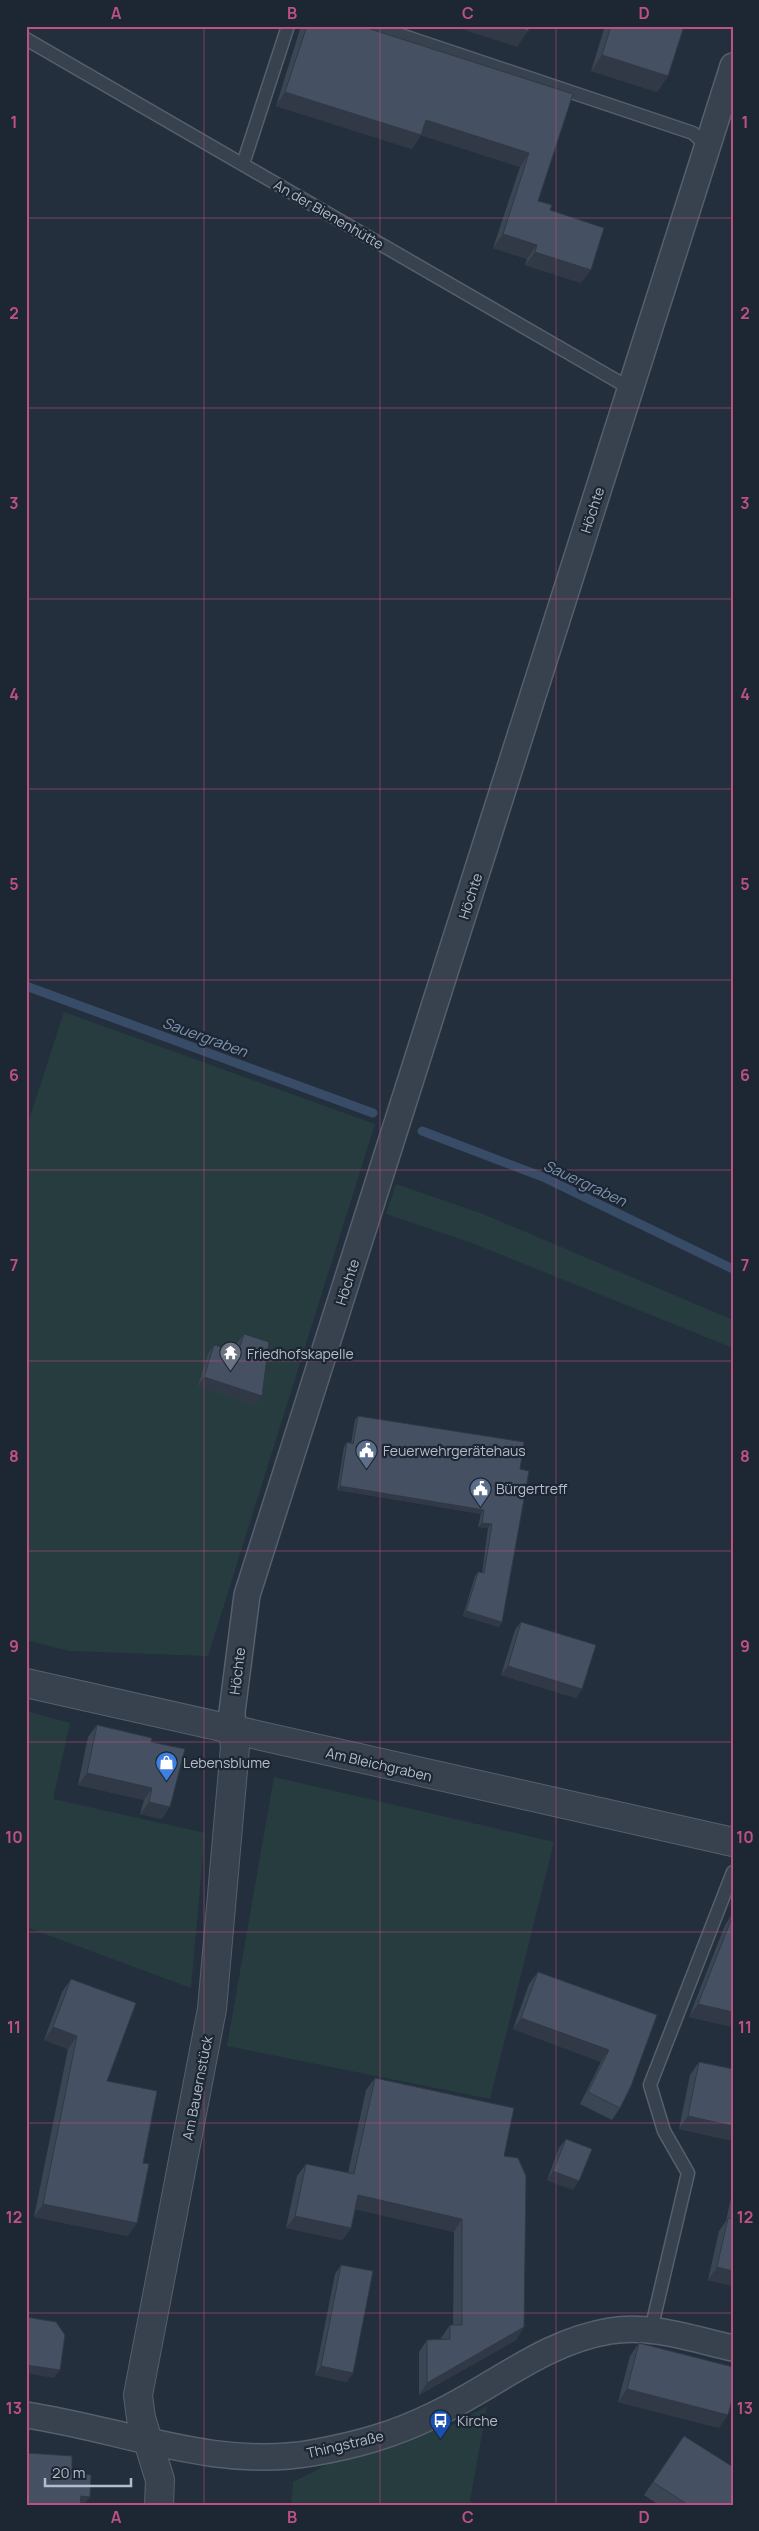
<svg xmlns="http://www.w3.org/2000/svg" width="759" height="2531" font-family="Manrope,sans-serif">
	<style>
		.green { fill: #263c3f }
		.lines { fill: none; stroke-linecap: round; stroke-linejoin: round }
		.stream { stroke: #394c67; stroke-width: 9 }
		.service-casing { stroke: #565f6c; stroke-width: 15 }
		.minor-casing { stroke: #565f6c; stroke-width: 28 }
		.tertiary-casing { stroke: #565f6c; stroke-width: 30 }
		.service { stroke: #38414e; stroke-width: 12 }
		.minor { stroke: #38414e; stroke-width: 25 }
		.tertiary { stroke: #38414e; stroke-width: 28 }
		.wall { fill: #3b4654 }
		.shaded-wall { fill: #303945 }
		.building { fill: #455162; stroke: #303945 }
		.grid { fill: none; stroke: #bd5182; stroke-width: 1; stroke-opacity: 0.55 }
		.labels { text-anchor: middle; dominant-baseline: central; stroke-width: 4.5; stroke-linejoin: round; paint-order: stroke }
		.street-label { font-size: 14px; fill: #b4bcc9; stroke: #1d2633 }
		.poi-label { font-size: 14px; fill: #b4bcc9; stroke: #1d2633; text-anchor: start }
		.water-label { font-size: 15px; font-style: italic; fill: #7c92b1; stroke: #1d2633 }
		.neatline { fill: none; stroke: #bd5182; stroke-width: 2 }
		.grid-label { font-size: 16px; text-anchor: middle; font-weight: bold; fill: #bd5182 }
	</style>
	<rect width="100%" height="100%" fill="#242f3e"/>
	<g class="green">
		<path d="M64 1012 375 1124 208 1656 69 1651 26 1640V1129Z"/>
		<path d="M396 1184 483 1214 733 1320V1348L472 1243 386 1214Z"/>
		<path d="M26 1711 70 1723 53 1799 205 1833 191 1988 26 1927Z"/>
		<path d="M274 1777 554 1842 490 2099 227 2046Z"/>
		<path d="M487 2406 470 2501 477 2505H291L293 2482 328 2464 452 2425Z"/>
	</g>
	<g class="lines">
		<g class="stream">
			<path d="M26 986 373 1113"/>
			<path d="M422 1131 543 1177 733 1269"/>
		</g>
		<defs>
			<g id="service">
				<path d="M374 26 693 133 708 147"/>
				<path d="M26 39 631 389"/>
				<path d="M243 164 288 26"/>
				<path d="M651 2330 688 2173 664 2131 650 2085 733 1872"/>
			</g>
			<g id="minor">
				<path d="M233 1730 232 1712 247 1595 733 66"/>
				<path d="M26 2415C121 2429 215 2470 312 2453 357 2445 393 2435 434 2415 494 2387 543 2342 610 2331 651 2324 693 2339 733 2348"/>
			</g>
			<g id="tertiary">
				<path d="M26 1683 733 1842"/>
				<path d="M159 2505 160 2480 141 2418 138 2395 212 2009 235 1747 233 1730"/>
			</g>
		</defs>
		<use href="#service" class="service-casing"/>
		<use href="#minor" class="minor-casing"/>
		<use href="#tertiary" class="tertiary-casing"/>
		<use href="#service" class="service"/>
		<use href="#minor" class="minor"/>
		<use href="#tertiary" class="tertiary"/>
	</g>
	<g class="wall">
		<path d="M301 26H361L573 94 538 201 550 210 581 283 525 265 527 259 493 248 520 167 421 135 412 149 276 106Z"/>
		<path d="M605 26H684L668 76 657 92 591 71Z"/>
		<path d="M244 1334 256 1405 198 1386 208 1354 214 1345 235 1352 237 1343Z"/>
		<path d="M358 1416 520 1469 502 1622 499 1627 463 1616 475 1576 478 1572 482 1573 488 1528 478 1527 481 1514 337 1490 344 1447 347 1442 351 1443 355 1420Z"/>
		<path d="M521 1622 582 1689 576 1698 501 1675 515 1630Z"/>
		<path d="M97 1725 151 1742 162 1819 140 1814 144 1800 78 1785 88 1737Z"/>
		<path d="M733 1913V2027L689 2017 725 1925Z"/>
		<path d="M538 1972 657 2015 620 2108 612 2120 580 2104 601 2062 513 2029 529 1984Z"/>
		<path d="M71 1979 107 2081 143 2163 128 2236 34 2217 68 2049 44 2040 62 1992Z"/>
		<path d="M699 2062 733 2069V2141L679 2129 690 2075Z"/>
		<path d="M375 2078 504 2156 524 2327 516 2340 419 2395V2352L427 2340 441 2339V2338L450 2325H453L454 2232 355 2209 351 2228 342 2240 286 2228 297 2176 306 2164 348 2173 366 2090Z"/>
		<path d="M566 2139 573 2190 547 2180 559 2148Z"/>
		<path d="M733 2188V2286L708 2280 719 2231 726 2221Z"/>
		<path d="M341 2265 347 2382 315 2375 335 2274Z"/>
		<path d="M639 2343 719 2428 618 2402 630 2356Z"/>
		<path d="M684 2436 733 2505H659L644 2495Z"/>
	</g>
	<g class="shaded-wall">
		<path d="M452 26H513L528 31 517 47Z"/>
		<path d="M602 55 668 76 657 92 591 71Z"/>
		<path d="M285 92 421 135 412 149 276 106Z"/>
		<path d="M426 120 529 153 520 167 417 134Z"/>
		<path d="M503 234 537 245 527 259 493 248Z"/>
		<path d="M535 252 591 270 581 283 525 265Z"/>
		<path d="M204 1377 262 1396 256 1405 198 1386Z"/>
		<path d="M340 1486 484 1510 481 1514 337 1490Z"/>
		<path d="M482 1523 492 1524 488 1528 478 1527Z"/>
		<path d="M466 1611 502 1622 499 1627 463 1616Z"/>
		<path d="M508 1666 582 1689 576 1698 501 1675Z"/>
		<path d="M87 1773 152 1788 144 1800 78 1785Z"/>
		<path d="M149 1802 170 1807 162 1819 140 1814Z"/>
		<path d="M698 2004 733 2012V2027L689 2017Z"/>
		<path d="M521 2018 609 2050 601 2062 513 2029Z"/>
		<path d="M53 2027 77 2036 68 2049 44 2040Z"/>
		<path d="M688 2116 733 2126V2141L679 2129Z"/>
		<path d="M553 2171 579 2181 573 2190 547 2180Z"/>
		<path d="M358 2195 462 2219 454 2232 349 2208Z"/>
		<path d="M43 2204 137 2223 128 2236 34 2217Z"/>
		<path d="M295 2216 351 2228 342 2240 286 2228Z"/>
		<path d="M717 2267 733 2271V2286L708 2280Z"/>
		<path d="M524 2327 516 2340 419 2395 427 2383Z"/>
		<path d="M26 2365 60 2370 54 2378 26 2373Z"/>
		<path d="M321 2366 353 2373 347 2382 315 2375Z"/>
		<path d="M627 2389 728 2415 719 2428 618 2402Z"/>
		<path d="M81 2496 90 2497 84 2505H74Z"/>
	</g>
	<g class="building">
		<path d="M307 26H361L573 94 538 201 552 205 550 210 604 228 591 270 535 252 537 245 503 234 529 153 426 120 421 135 285 92Z"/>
		<path d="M513 26H530L528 31Z"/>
		<path d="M611 26H684L668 76 602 55Z"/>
		<path d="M244 1334 269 1342 262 1396 204 1377 214 1345 238 1352Z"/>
		<path d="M358 1416 524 1442 520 1469 529 1471 502 1622 466 1611 478 1572 484 1573 492 1524 482 1523 484 1510 340 1486 347 1442 353 1444Z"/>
		<path d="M521 1622 596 1645 582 1689 508 1666Z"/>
		<path d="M97 1725 152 1738 151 1742 185 1749 170 1807 149 1802 152 1788 87 1773Z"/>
		<path d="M733 1915V2012L698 2004Z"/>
		<path d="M538 1972 657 2015 631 2086 620 2108 588 2092 609 2050 521 2018Z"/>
		<path d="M71 1979 136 2003 107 2081 157 2091 143 2163 149 2164 137 2223 43 2204 77 2036 53 2027Z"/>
		<path d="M699 2062 733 2069V2126L688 2116Z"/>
		<path d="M375 2078 514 2108 504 2156 518 2158 526 2176 524 2327 427 2383V2340L450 2339V2325H462V2219L358 2195 351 2228 295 2216 306 2164 354 2174Z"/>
		<path d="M566 2139 592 2149 579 2181 553 2171Z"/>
		<path d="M733 2217V2271L717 2267 728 2218 732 2219Z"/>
		<path d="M341 2265 373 2271 353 2373 321 2366Z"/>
		<path d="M26 2317 56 2322 65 2335 60 2370 26 2365Z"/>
		<path d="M639 2343 733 2367V2396L728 2415 627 2389Z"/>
		<path d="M684 2436 733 2467V2505H688L653 2482Z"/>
		<path d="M26 2453 72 2456V2473L91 2475 90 2497 81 2496 80 2505H26Z"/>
	</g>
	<path class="grid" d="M204 26V2505M380 26V2505M556 26V2505M26 218H733M26 408H733M26 599H733M26 789H733M26 980H733M26 1170H733M26 1361H733M26 1551H733M26 1742H733M26 1932H733M26 2123H733M26 2313H733"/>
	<defs>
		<symbol id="temple-pin" viewBox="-11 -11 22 30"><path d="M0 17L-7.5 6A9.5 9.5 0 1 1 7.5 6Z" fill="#6b7280" stroke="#1d2633"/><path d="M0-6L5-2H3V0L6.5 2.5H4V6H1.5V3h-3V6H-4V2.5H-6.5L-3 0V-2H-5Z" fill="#fff"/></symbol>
		<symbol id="civic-pin" viewBox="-11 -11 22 30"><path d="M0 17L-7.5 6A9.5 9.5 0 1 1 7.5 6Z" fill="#5c6f8a" stroke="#1d2633"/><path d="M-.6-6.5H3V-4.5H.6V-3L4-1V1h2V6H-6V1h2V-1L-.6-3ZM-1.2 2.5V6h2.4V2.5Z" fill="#fff"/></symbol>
		<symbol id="shop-pin" viewBox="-11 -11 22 30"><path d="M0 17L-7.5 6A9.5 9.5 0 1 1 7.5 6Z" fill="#3f7fe0" stroke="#1d2633"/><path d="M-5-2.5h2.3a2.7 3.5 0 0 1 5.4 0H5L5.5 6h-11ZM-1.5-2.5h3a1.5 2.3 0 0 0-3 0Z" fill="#fff"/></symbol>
		<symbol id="bus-pin" viewBox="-11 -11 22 30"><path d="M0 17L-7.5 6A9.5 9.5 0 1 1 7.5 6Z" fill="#1a4fb4" stroke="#1d2633"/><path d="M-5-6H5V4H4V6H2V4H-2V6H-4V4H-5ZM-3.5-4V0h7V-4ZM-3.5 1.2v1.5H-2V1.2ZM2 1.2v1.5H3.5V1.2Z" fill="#fff"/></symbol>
	</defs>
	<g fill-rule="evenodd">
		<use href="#temple-pin" x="218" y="1340" width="25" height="34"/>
		<use href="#civic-pin" x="354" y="1438" width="25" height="34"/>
		<use href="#civic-pin" x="468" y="1476" width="25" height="34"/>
		<use href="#shop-pin" x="154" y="1750" width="25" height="34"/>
		<use href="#bus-pin" x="428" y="2408" width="25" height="34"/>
	</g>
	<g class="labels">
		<g class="street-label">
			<text transform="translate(329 214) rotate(30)">An der Bienenhütte</text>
			<text transform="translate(592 510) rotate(-72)">Höchte</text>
			<text transform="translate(470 896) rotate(-72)">Höchte</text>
			<text transform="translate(347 1282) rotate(-72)">Höchte</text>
			<text transform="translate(237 1671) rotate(-83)">Höchte</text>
			<text transform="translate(379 1764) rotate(13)">Am Bleichgraben</text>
			<text transform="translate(197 2088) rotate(-79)">Am Bauernstück</text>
			<text transform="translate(345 2444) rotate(-13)">Thingstraße</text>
		</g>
		<g class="poi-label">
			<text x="247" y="1353">Friedhofskapelle</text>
			<text x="383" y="1450">Feuerwehrgerätehaus</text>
			<text x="496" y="1488">Bürgertreff</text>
			<text x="183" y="1762">Lebensblume</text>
			<text x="457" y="2420">Kirche</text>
		</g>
		<g class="water-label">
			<text transform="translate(205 1037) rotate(20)">Sauergraben</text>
			<text transform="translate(585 1183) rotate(25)">Sauergraben</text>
		</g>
	</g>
	<rect width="759" height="2531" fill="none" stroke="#1d2633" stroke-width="55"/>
	<path d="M45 2478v8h86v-8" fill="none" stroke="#b4bcc9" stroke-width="2.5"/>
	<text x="52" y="2478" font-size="15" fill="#b4bcc9" stroke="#1d2633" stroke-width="4" paint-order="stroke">20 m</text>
	<rect x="28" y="28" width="704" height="2476" class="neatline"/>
	<g class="grid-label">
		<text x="116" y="19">A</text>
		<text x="292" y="19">B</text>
		<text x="468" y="19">C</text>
		<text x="644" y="19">D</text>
		<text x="14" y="128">1</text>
		<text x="745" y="128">1</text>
		<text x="14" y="319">2</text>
		<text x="745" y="319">2</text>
		<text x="14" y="509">3</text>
		<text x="745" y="509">3</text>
		<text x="14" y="700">4</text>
		<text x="745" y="700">4</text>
		<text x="14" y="890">5</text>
		<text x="745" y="890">5</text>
		<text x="14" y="1081">6</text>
		<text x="745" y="1081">6</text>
		<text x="14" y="1271">7</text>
		<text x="745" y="1271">7</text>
		<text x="14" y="1462">8</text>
		<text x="745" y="1462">8</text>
		<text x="14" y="1652">9</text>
		<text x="745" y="1652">9</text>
		<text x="14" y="1843">10</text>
		<text x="745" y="1843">10</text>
		<text x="14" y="2033">11</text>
		<text x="745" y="2033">11</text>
		<text x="14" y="2223">12</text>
		<text x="745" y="2223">12</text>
		<text x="14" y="2414">13</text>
		<text x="745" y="2414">13</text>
		<text x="116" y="2523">A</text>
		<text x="292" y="2523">B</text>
		<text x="468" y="2523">C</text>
		<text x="644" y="2523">D</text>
	</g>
</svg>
